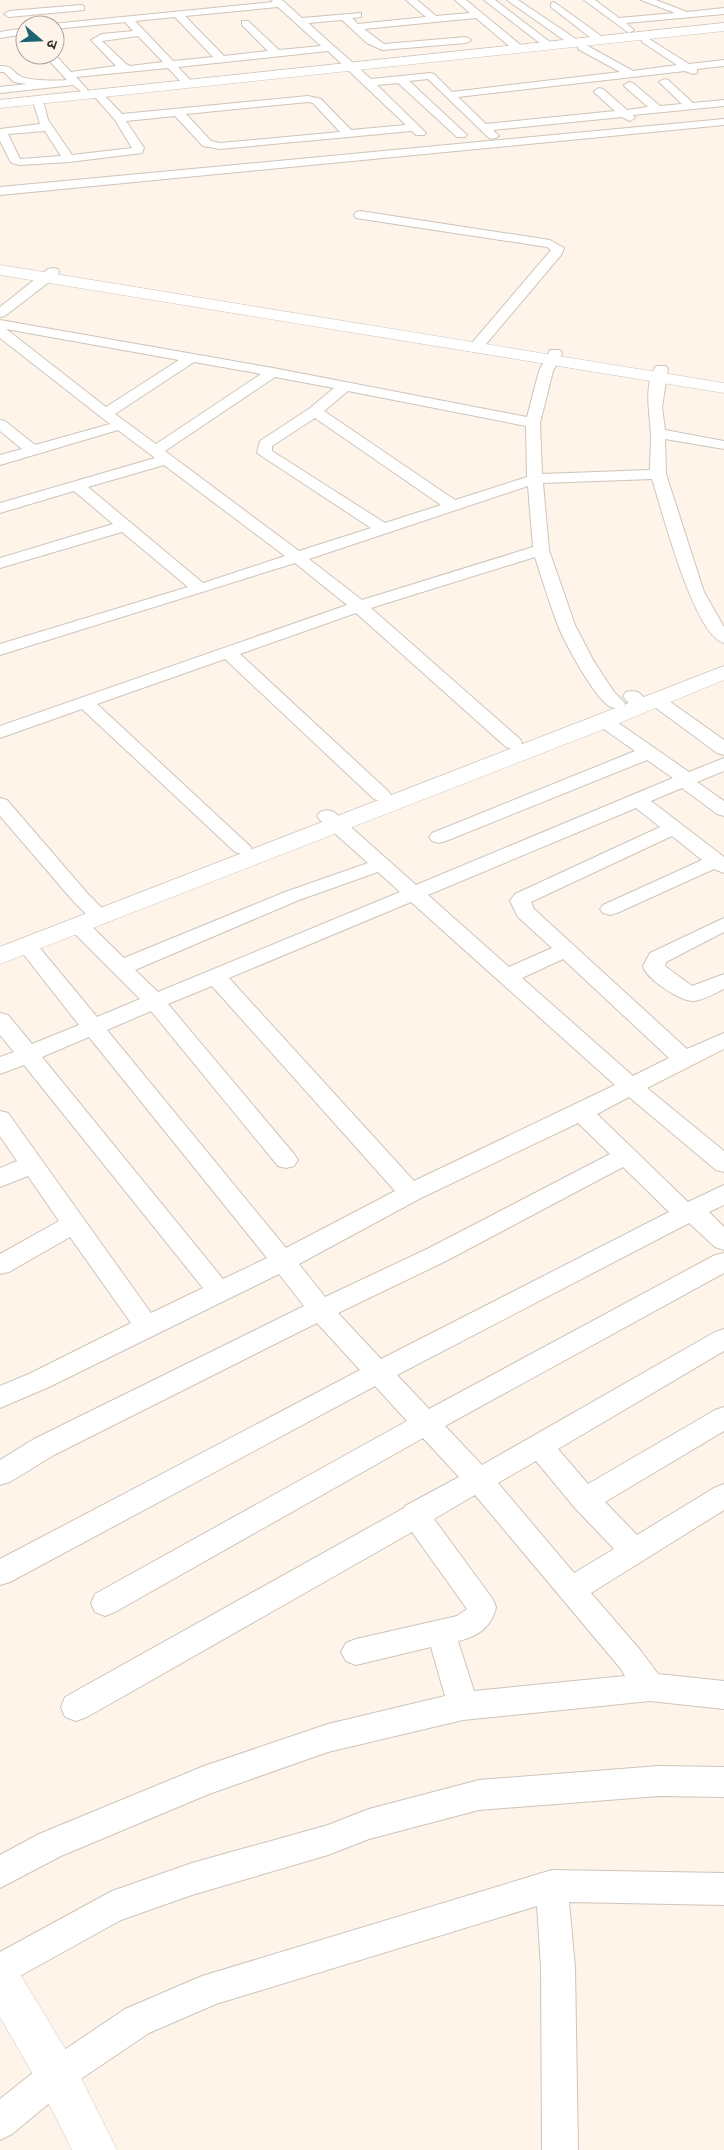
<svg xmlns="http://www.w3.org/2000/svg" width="724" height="2150" font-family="'Source Sans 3','Noto Sans Devanagari',sans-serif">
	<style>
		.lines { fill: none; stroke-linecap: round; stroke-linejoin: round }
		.minor-casing { stroke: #cec4ba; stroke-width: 2 }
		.tertiary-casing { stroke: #cec4ba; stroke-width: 1 }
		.secondary-casing { stroke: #cec4ba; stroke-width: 1 }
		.minor { fill: #fff; fill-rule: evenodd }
		.tertiary { fill: #fff; fill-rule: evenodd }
		.secondary { fill: #fff; fill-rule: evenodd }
	</style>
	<rect width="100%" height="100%" fill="#fef4e9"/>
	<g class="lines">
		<defs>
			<g id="minor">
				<path d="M271 0H282L302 18 361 13V17L352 18 358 24 426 17 406 0H417L436 16 470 13 455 0H466L523 47V51H515L476 18 364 29 384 44 466 37 471 40 466 43 382 50 367 43 342 20 308 23 371 79 430 73 434 74 452 92 620 72 578 49V45H571L507 0H518L579 41V45H586L633 71 677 65 642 42V38L646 37 689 64 724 60V66L697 69V73L693 74 685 71 458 97 486 124 615 111 595 93 594 91 599 88 603 89 627 110 648 107 625 87 624 85 629 82 633 83 660 106 682 104 659 82 664 79 668 80 693 103 724 100V106L633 115 635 118 630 121 622 117 493 130 499 136 493 139 489 138 428 79 409 81 465 133 467 135 465 137H457L398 83 377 85 424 131 426 133 424 135H416L412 131 220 149 203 146 175 116 126 121 144 148 142 153 69 162 20 165 12 163 10 161 0 141V129L40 124 34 104 39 101 44 104 48 120 72 155 132 148 115 120 95 97 100 94 104 95 122 114 308 96 321 99 351 130 406 125 328 51 178 67 194 84 189 87 185 86 168 68 76 77 88 90 83 93 73 85 0 93V87L27 84 14 82 4 72H0V66C14 66 11 71 20 76 29 81 57 81 67 80L44 55H55L71 72 116 66 91 40 102 34 133 31 125 22 55 29V25L52 24 273 2ZM278 7 321 46 279 50 248 21H242V25L268 51 224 56 185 16ZM175 17 213 57 173 61 135 21ZM138 36 163 62 130 66 126 64 102 41ZM308 102 313 103 340 132 220 143 211 141 186 114ZM45 131 61 156 20 159 8 134Z"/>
				<path d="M484 0H495L554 45 549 48 545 47Z"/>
				<path d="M584 0H595L619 18 675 13 641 0H656L687 12 724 8V14L626 23 634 30 629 33Z"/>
				<path d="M554 2 604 38V42H596L551 7V3Z"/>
				<path d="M81 5 84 6V10L9 17 4 14 9 11Z"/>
				<path d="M25 28V34L0 38V32Z"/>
				<path d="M724 119V125L0 195V187Z"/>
				<path d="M360 211 550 240 564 248 561 255 481 350H471L469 347 471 344 551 250 547 247 356 218 354 215 356 212Z"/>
				<path d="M53 268 58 269 59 272 58 275 5 316 0 317V307L48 269Z"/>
				<path d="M0 320 273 368 527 417 539 371 550 350H560L562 353 553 371 540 423 542 474 650 470C650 458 651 446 651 435 650 413 643 386 656 366H666L668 369 662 407 665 430 724 441V449L665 439 666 474 704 592 724 627V643C694 636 662 510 652 479L543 483 549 550 575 625 593 660 614 692 625 703 622 707C618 708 615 709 611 707 596 701 563 640 557 623 549 602 542 579 535 557L371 608 520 739 522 743 520 747 513 749 506 747 356 613 240 654 388 791 391 795 388 799 381 801 374 799 225 659 97 704 252 848 249 852 242 854 235 852 82 709 0 738V726L347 605 295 563 0 655V644L188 587 122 532 0 568V558L113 524 74 491 0 513V503L155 458 118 430 0 465V455L22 449 0 431V420L5 421 35 445 110 424 0 338ZM6 329 179 360 106 407ZM194 362 261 374 156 444 115 414ZM275 377 334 388 310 408 260 441 257 453 371 528 299 551 165 451ZM348 391 526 426 527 477 455 500 324 411ZM315 418 441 505 385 523 272 451V446ZM164 465 285 556 203 583 88 487ZM528 486 533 547 362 600 309 559Z"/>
				<path d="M632 691 638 692 647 700 650 696 656 695 662 696 724 740V755L717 753 652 705 649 709C638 712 629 705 623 696L626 692Z"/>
				<path d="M604 716 610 717 689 772 724 758V771L697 782 724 801V816L717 814 682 788 651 801 724 857V873L714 869 617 913 610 915 603 913 600 909 603 905 702 860 672 836 531 902 534 909 687 1049 724 1033V1049L647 1088 724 1151V1172L716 1170 629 1097 597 1114 688 1202 724 1185V1205L709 1212 724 1227V1250L715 1247 689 1223 397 1375 429 1409 715 1255 724 1253V1273L445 1426 482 1465 715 1332 724 1329V1351L558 1449 588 1484 715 1410 724 1407V1431L605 1502 637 1535 714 1488 724 1484V1510L591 1593 641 1651 658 1674 724 1681V1709L650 1701 463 1720 328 1752 209 1794 61 1856 0 1888V1855L39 1834 204 1766 328 1724 445 1696 431 1647 356 1665 346 1661 341 1652 346 1643 356 1639 457 1616 467 1609 412 1532 87 1717 76 1721 65 1717 61 1707 65 1697 404 1508 405 1506 459 1477 423 1438 115 1612 105 1616 95 1612 91 1603 95 1594 407 1421 375 1386 10 1582 0 1585V1559L360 1370 317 1323 54 1455 10 1482 0 1485V1460L34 1439 304 1306 279 1274 49 1387 0 1408V1386L31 1373 131 1323 70 1237 9 1272 0 1274V1254L59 1221 28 1176 0 1187V1168L17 1161 0 1136V1111L8 1113 151 1313 203 1288 24 1065 0 1074V1057L14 1052 0 1035V1013L8 1015 32 1044 79 1025 17 946 20 941 27 939 34 941 97 1017 140 999 72 931 69 926 72 921 79 920 86 921 124 958 285 892 368 863 320 820 317 816 320 812 327 810 334 812 416 885 673 778 647 760 446 841 439 843 432 841 429 837 432 833 635 751 598 725 595 721 598 717ZM636 808 660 827 515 894 510 901 518 917 552 948 509 967 428 895ZM378 872 400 892 158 992 135 970 299 900ZM411 902 615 1085 414 1181 229 978ZM563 959 669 1058 633 1076 522 978ZM212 986 395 1191 286 1248 107 1030 151 1011 278 1166 286 1168 294 1166 298 1160 294 1154 168 1004ZM89 1037 267 1258 223 1279 42 1057ZM578 1123 610 1154 429 1248 325 1297 299 1264 419 1199ZM623 1167 669 1212 381 1359 338 1313 446 1261ZM536 1461 575 1508 614 1549 574 1573 498 1483ZM475 1495 621 1669 625 1676 474 1691 458 1641C477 1637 492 1627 496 1607L492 1598 434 1519Z"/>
				<path d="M0 798 7 800 88 894 111 917 108 922 101 923 94 922 74 902 0 816Z"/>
				<path d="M724 918V932L666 962 665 966 692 986 724 974V989C715 993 704 1000 694 1001 681 1002 646 979 643 966L650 953Z"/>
				<path d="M659 1766 724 1767V1797L659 1796 479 1810 369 1839 328 1855 192 1895 121 1920 0 1987V1952L112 1891 192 1863 328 1825 369 1809 479 1780Z"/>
				<path d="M552 1870 724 1873V1905L569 1902 575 1967 578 2150H542L541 1967 537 1906 216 2004 149 2033 69 2087 12 2134 0 2140V2099L45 2063 125 2009 202 1976Z"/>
			</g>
			<g id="tertiary">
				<path d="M724 23V31L0 108V100Z"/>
				<path d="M724 666V680L612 726 0 964V947Z"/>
				<path d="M0 1958 14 1964 72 2060 117 2150H72L42 2090 0 2017Z"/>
			</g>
			<path id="secondary" d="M0 265 724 383V393L0 275Z"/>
		</defs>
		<use href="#minor" class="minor-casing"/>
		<use href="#tertiary" class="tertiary-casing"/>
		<use href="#secondary" class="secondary-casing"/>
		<use href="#minor" class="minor"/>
		<use href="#tertiary" class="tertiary"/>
		<use href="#secondary" class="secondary"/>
	</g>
	<g transform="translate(40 40) rotate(109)"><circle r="24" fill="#fef4e9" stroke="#aca59d"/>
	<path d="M0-4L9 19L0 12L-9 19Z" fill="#1d6473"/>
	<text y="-8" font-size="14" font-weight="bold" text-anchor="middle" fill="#312e2a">उ</text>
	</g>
</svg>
